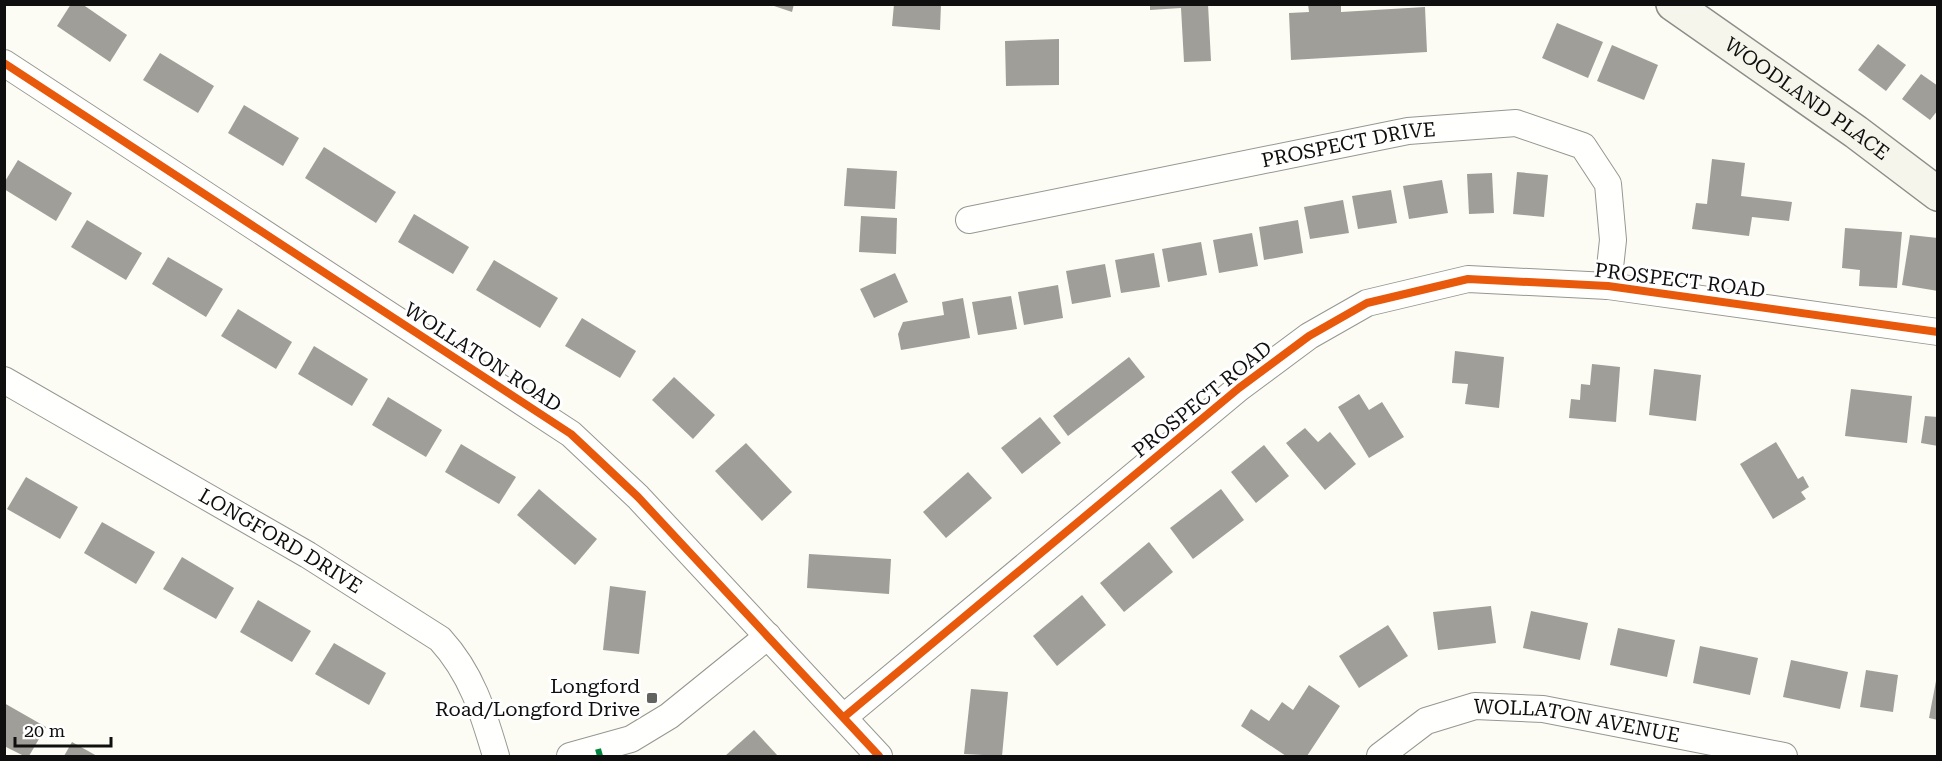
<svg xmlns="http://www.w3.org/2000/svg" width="1942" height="761" font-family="'Roboto Serif',serif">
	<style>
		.building { fill: #a09e99 }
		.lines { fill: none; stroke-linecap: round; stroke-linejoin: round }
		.street-casing { stroke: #969692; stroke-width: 28 }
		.secondary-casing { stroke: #8c8c89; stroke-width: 36 }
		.street { stroke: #fffffd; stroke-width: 26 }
		.secondary { stroke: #f5f5eb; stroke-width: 33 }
		.quiet { stroke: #00873e; stroke-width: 6; stroke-dasharray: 12 6; stroke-linecap: butt }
		.cycleway-casing { stroke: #fff; stroke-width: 11 }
		.cycleway { stroke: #e8590c; stroke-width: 8 }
		.poi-dot { fill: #62625f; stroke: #fff; stroke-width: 2 }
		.labels { text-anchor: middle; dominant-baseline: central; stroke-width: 6; stroke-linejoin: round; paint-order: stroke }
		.street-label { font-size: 20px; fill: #0f0f0f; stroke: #fff }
		.poi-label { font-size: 20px; fill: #0f0f0f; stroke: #fff; text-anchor: end }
	</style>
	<rect width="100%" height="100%" fill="#fcfcf4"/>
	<g class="building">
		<path d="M71 4H82L127 35 110 62 57 26Z"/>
		<path d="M768 4H794L792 12Z"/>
		<path d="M894 4H941L940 30 892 26Z"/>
		<path d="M1150 4H1208L1211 61 1184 62 1181 8 1150 10Z"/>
		<path d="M1308 4H1341V12L1425 7 1427 52 1291 60 1289 13 1309 12Z"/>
		<path d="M1557 23 1603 42 1588 78 1542 58Z"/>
		<path d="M1059 39V85L1006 86 1005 41Z"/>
		<path d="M1878 44 1906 65 1886 91 1858 70Z"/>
		<path d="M1612 45 1658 65 1644 100 1597 81Z"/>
		<path d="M160 53 214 86 198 113 143 80Z"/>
		<path d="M1921 74 1938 86V110L1930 120 1902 99Z"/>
		<path d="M244 105 299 138 283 166 228 133Z"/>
		<path d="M324 147 396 192 376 223 305 178Z"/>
		<path d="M1712 159 1745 163 1741 196 1792 202 1789 221 1752 217 1749 236 1692 229 1696 203 1707 204Z"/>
		<path d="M18 160 72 193 56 221 4 189V183Z"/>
		<path d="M847 168 897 171 895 209 844 206Z"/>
		<path d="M1517 172 1548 175 1544 217 1513 214Z"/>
		<path d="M1492 173 1494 213 1469 214 1467 174Z"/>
		<path d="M1442 180 1448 213 1409 219 1403 186Z"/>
		<path d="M1391 190 1397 223 1358 229 1352 196Z"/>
		<path d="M1343 200 1349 233 1310 239 1304 207Z"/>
		<path d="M414 214 469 247 453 274 398 242Z"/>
		<path d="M861 216 897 218 896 254 859 252Z"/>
		<path d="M87 220 142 253 126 280 71 247Z"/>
		<path d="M1298 220 1303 253 1264 260 1259 227Z"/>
		<path d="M1845 228 1902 232 1897 288 1859 286 1860 270 1842 268Z"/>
		<path d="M1252 233 1258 266 1219 273 1213 240Z"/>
		<path d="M1910 235 1938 238V291L1902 285Z"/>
		<path d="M1201 242 1207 275 1168 282 1162 249Z"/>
		<path d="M1154 253 1160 287 1121 293 1115 260Z"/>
		<path d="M168 257 223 289 206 317 152 284Z"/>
		<path d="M494 260 558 298 540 328 476 290Z"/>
		<path d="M1105 264 1111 297 1072 304 1066 271Z"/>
		<path d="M895 273 908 302 874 318 860 289Z"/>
		<path d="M1058 285 1063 318 1024 325 1018 292Z"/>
		<path d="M1011 296 1017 329 978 335 972 302Z"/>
		<path d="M963 298 970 338 901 350 898 334 903 322 944 315 942 302Z"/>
		<path d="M238 309 292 342 276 369 221 336Z"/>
		<path d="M582 318 636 351 620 378 565 346Z"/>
		<path d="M314 346 368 379 352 406 298 374Z"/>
		<path d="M1455 351 1504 357 1499 408 1465 404 1468 384 1452 383Z"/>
		<path d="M1129 357 1145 377 1068 436 1053 416Z"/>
		<path d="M1592 364 1620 367 1616 422 1569 418 1571 399 1580 400 1581 384 1590 385Z"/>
		<path d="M1654 369 1701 375 1696 421 1649 415Z"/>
		<path d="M674 377 715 415 693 439 652 400Z"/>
		<path d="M1851 389 1912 396 1907 443 1845 436Z"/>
		<path d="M1359 394 1369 410 1382 402 1404 437 1369 458 1338 407Z"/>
		<path d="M388 397 442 430 426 457 372 425Z"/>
		<path d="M1925 416 1938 417V446L1921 443Z"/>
		<path d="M1040 417 1061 443 1022 474 1001 448Z"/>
		<path d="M1305 428 1318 442 1330 432 1356 464 1325 490 1286 443Z"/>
		<path d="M1776 442 1798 479 1803 476 1809 487 1801 492 1806 499 1773 519 1740 464Z"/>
		<path d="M746 443 792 492 762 521 715 471Z"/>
		<path d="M461 444 516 477 499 504 445 472Z"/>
		<path d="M1264 445 1289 476 1256 503 1231 472Z"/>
		<path d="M968 472 992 498 946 538 923 512Z"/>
		<path d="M26 477 78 507 60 539 7 509Z"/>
		<path d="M539 489 597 539 575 565 517 515Z"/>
		<path d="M1221 489 1244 520 1193 559 1170 528Z"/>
		<path d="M102 522 155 552 136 584 84 553Z"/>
		<path d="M1149 542 1173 572 1124 612 1100 583Z"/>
		<path d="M809 554 891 559 889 594 807 588Z"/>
		<path d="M182 557 234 588 216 619 163 589Z"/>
		<path d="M610 586 646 591 639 654 603 650Z"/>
		<path d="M1082 595 1106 625 1057 666 1033 636Z"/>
		<path d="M258 600 311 631 292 662 240 632Z"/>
		<path d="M1491 606 1496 643 1438 650 1433 612Z"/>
		<path d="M1531 611 1588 623 1580 660 1523 648Z"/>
		<path d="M1388 625 1408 656 1359 688 1339 656Z"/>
		<path d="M1618 628 1675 640 1667 677 1610 665Z"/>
		<path d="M334 643 386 673 369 705 315 674Z"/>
		<path d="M1700 646 1758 658 1750 695 1693 683Z"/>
		<path d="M1791 660 1848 672 1840 709 1783 697Z"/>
		<path d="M1866 670 1898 675 1893 712 1860 707Z"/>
		<path d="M1936 681H1938V720L1929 718Z"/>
		<path d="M1309 685 1340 706 1307 756H1286L1241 726 1251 709 1269 721 1282 702 1293 710Z"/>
		<path d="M971 689 1008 692 1002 756 964 754Z"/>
		<path d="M4 703 46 727 29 756H24L4 746Z"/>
		<path d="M754 730 778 756H725Z"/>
		<path d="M72 742 97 756H64Z"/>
	</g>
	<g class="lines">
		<defs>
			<g id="street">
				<path d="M4 63 571 434 638 497 879 756"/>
				<path id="s1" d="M969 220 1408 131 1516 123 1583 146 1608 184 1613 240 1608 286"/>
				<path id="s2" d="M4 380 308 555 440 639C472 674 483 712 496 756"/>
				<path d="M844 717 1239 388 1309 336 1367 303 1468 279 1608 286 1938 332"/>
				<path d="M570 756 631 739 669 716 768 636"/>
				<path id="s3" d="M1380 756 1426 721 1475 706 1543 709 1784 756"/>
			</g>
			<g id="secondary">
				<path id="s4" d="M1673 4 1856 132 1938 194"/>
			</g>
		</defs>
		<use href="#street" class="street-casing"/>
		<use href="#secondary" class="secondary-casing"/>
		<use href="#street" class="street"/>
		<use href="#secondary" class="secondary"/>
		<path class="quiet" d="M598 749 600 756"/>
		<defs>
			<g id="cycleway">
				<path d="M4 63 571 434 638 497 879 756"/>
				<path d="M844 717 1239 388 1309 336 1367 303 1468 279 1608 286 1938 332"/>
			</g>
		</defs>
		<use href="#cycleway" class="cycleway-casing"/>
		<use href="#cycleway" class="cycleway"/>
	</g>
	<rect class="poi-dot" x="646" y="692" width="12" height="12" rx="3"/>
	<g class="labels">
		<g class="street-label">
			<text stroke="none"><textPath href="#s4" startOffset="164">WOODLAND PLACE</textPath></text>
			<text stroke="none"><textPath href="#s1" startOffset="387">PROSPECT DRIVE</textPath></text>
			<text transform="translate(1680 280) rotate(7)">PROSPECT ROAD</text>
			<text transform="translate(483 357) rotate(33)">WOLLATON ROAD</text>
			<text transform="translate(1202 399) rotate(-39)">PROSPECT ROAD</text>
			<text stroke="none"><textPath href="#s2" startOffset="320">LONGFORD DRIVE</textPath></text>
			<text stroke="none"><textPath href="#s3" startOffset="212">WOLLATON AVENUE</textPath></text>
		</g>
		<g class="poi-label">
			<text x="640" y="686">Longford<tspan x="640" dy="23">Road/Longford Drive</tspan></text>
		</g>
	</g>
	<rect width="1942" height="761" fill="none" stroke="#0f0f0f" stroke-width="12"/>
	<path d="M15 737v9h96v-9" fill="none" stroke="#0f0f0f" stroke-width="3"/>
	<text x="24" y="737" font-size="18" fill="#0f0f0f" stroke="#ffffff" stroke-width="4.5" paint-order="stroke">20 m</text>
</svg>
